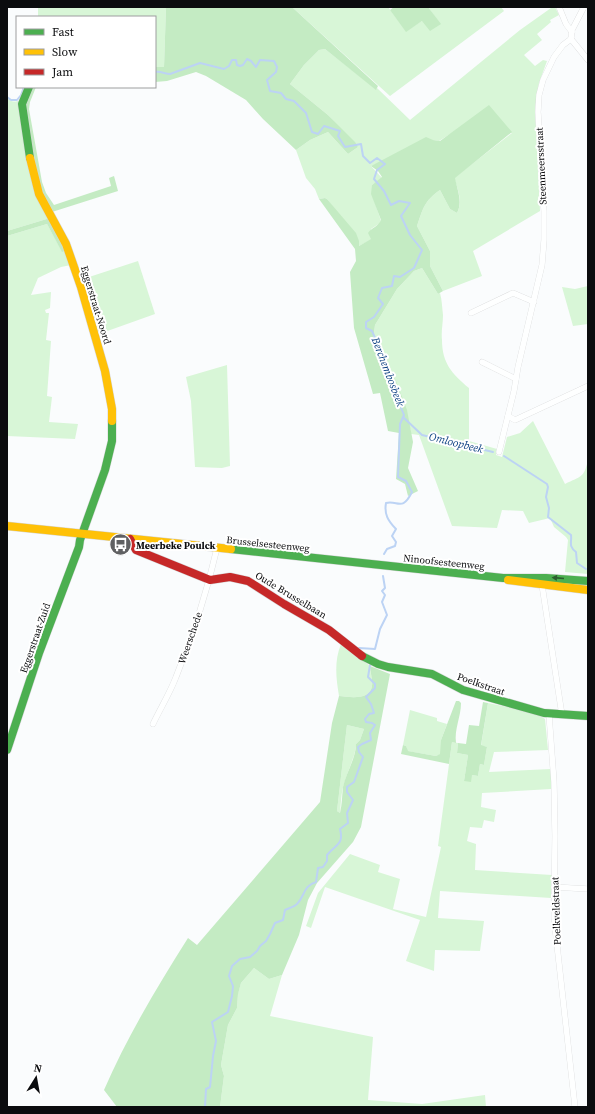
<svg xmlns="http://www.w3.org/2000/svg" width="595" height="1114" font-family="'Source Serif 4',serif">
	<style>
		.green { fill: #d8f6d7 }
		.forest { fill: #c4ebc3; fill-rule: evenodd }
		.lines { fill: none; stroke-linecap: round; stroke-linejoin: round }
		.stream { stroke: #bcd3f4; stroke-width: 2 }
		.street-casing { stroke: #d6d7d8; stroke-width: 6 }
		.fast-casing { stroke: #d6d7d8; stroke-width: 9 }
		.slow-casing { stroke: #d6d7d8; stroke-width: 9 }
		.jam-casing { stroke: #d6d7d8; stroke-width: 9 }
		.street { stroke: #feffff; stroke-width: 5.5 }
		.fast { stroke: #4caf50; stroke-width: 8 }
		.slow { stroke: #ffc107; stroke-width: 8 }
		.jam { stroke: #c62828; stroke-width: 8 }
		.oneway { fill: #2c5e2f }
		.labels { text-anchor: middle; dominant-baseline: central; stroke-width: 4; stroke-linejoin: round; paint-order: stroke }
		.street-label { font-size: 10px; fill: #0b0c0e; stroke: #fff }
		.poi-label { font-size: 10px; font-weight: bold; fill: #0b0c0e; stroke: #fff; text-anchor: start }
		.water-label { font-size: 11px; font-style: italic; fill: #0d4183; stroke: #fff }
	</style>
	<rect width="100%" height="100%" fill="#fafcfd"/>
	<g class="green">
		<path d="M38 7H166L164 67H155V17H38Z"/>
		<path d="M292 7H388L406 31 422 21 440 24 428 7H501L504 11 390 96Z"/>
		<path d="M555 7 559 15 550 20 551 22 537 34 542 40 524 55 535 66 543 60 547 61 539 83 535 109 540 211 473 251 482 276 443 291 430 266V251L417 226C423 209 424 201 440 190L450 209 457 213C463 202 458 189 454 178L512 133 450 134 439 141 433 140 371 166 382 178 372 185V194L381 221 380 223 371 229 372 239 359 246 339 215 327 199 325 198 319 199 315 189 306 178 296 150 310 140 328 132 348 154 358 147 328 115 290 84 304 65 319 50 325 49 376 89 377 88 410 120 520 30 551 8Z"/>
		<path d="M7 97C10 102 13 102 18 101L35 191 50 218 7 231Z"/>
		<path d="M47 224 62 251 66 250 71 265 61 267 38 278 31 295 51 292 50 308 45 310 46 313H49L46 340 51 341 47 396 52 397 49 422 78 424 75 439 7 436V236Z"/>
		<path d="M138 261 155 314 99 334 83 279Z"/>
		<path d="M422 268 438 294 440 293C442 300 442 307 443 315 443 323 441 332 442 340 442 363 452 374 469 388V441L497 449 496 455 502 457 507 437 520 433 533 421 565 484C581 476 584 478 588 460V574L565 572 568 540 566 537 554 527 550 518 529 523 523 511 502 510 497 528 452 526 419 435 411 434 410 428 373 340 375 325 397 289 414 271Z"/>
		<path d="M588 286V324L573 326 562 287 575 289Z"/>
		<path d="M227 365 230 466 222 468 195 467 191 401 186 377Z"/>
		<path d="M341 644 370 666C370 672 373 680 372 686 370 701 349 697 339 696 336 678 334 661 341 644Z"/>
		<path d="M488 703 536 713 545 719 548 750 494 752 489 772 551 769V789L482 793 481 807 496 810 494 822 484 820 482 828 470 827 467 841 476 844 475 870 552 875 551 898 440 891 438 918 484 921 480 951 435 950 434 971 406 961 420 920 325 887 311 928 306 926 318 893 350 854 380 865 378 872 400 879 393 909 426 917 441 847 438 846 452 742 458 743 457 753 468 755 464 781 472 775 478 776 480 764 484 765 487 747 481 746Z"/>
		<path d="M410 710 437 718V721L447 724 441 740V754L436 756 407 751 406 746 403 745Z"/>
		<path d="M347 725 364 729 360 740 356 744C356 755 347 772 344 784 341 793 341 804 340 813L337 811Z"/>
		<path d="M254 968 269 979 282 975 270 1016 373 1037 368 1100 422 1104 485 1095 486 1107H220L224 1076 221 1065 228 1025 237 1008 238 993 241 983Z"/>
	</g>
	<g class="forest">
		<path d="M166 7H292L378 86 376 90 325 49 319 50 304 65 290 84 328 115 355 142 358 147 348 154 328 132 310 140 296 150 263 119 246 100 206 76 196 72 167 81 155 82V67H164Z"/>
		<path d="M394 7H428L441 24 430 31 422 21 406 32 390 10Z"/>
		<path d="M33 87H36L30 102 29 109 42 182 46 193 54 205 111 186 109 178 114 176 118 191 52 212 40 187 24 108Z"/>
		<path d="M489 105 512 132 455 178C457 189 463 202 457 213L450 209 440 190C424 201 423 209 417 226L430 251V266L443 291 438 294 422 268 414 271 397 289 375 325 373 340 396 381 407 410 413 442 408 468 418 491 408 496 405 484 396 479 399 433 388 431 380 393 373 394 354 328 350 272 356 261 355 249 319 199 325 198 327 199 356 233 359 241V246L371 239 368 233C371 228 379 226 381 220L371 194 372 185 382 177 378 171 371 166 426 137 433 140 440 141Z"/>
		<path d="M50 218 66 250 62 252 47 224 7 236V231Z"/>
		<path d="M370 666 390 674 361 827 353 842 317 883 308 900 299 935 282 975 269 979 254 968 241 983 238 994 237 1008 228 1025 221 1065 224 1076 220 1107H117L104 1090C127 1037 157 987 188 938L197 945 320 802 332 723 339 696C349 697 370 701 372 686 373 680 370 672 370 666ZM347 725 364 729 360 740 356 744C356 758 346 773 343 787 342 796 342 805 340 813L337 811Z"/>
		<path d="M456 701H459L461 703C461 717 454 729 456 743L452 742 449 764 401 754 403 745 406 746 408 751 436 756 440 754 441 740Z"/>
		<path d="M483 702 488 703 481 745 487 747 484 765 480 764 478 776 472 775 471 782 464 781 468 755 457 753 458 743 466 744 469 725 479 726Z"/>
	</g>
	<g class="lines">
		<g class="stream">
			<path d="M155 72C161 71 165 74 170 74L200 63 224 69 229 66 232 60H236L237 65 240 66 243 65 247 59 251 61 256 67 260 60 274 61 277 67 276 72 267 80 270 91 281 93 286 99 294 101 306 113 312 132 318 134 324 126 340 131 338 136 345 147 361 144 363 156 370 163 377 158 385 164 377 170 374 179 384 191 391 205 399 201 410 203 401 216 410 235 422 250 414 268 400 277 394 276 392 286 382 288 378 298 383 304 374 317 366 322V328L372 331 383 356V362L388 375 404 415 400 424 398 477 406 481 412 492C402 512 398 500 386 503 384 514 388 521 396 529L392 536 396 542 395 546 387 549 384 554"/>
			<path d="M7 97 11 100H17L21 95 24 87"/>
			<path d="M403 417 422 435 493 452"/>
			<path d="M504 456 547 484 548 487 546 497 549 508 548 517 571 535C572 542 568 546 576 552L577 563 586 569"/>
			<path d="M357 649 359 648 375 649 380 629 387 615 382 602 385 595 382 591 385 588 383 576"/>
			<path d="M205 1107 206 1089 210 1087 213 1056 216 1041 212 1022 228 1012 232 996 233 986 229 976 232 966 240 959 250 957 257 951 260 946 266 941 270 934 275 923 283 920 285 910C289 908 294 907 297 904 305 896 303 886 316 882L318 868 323 867 327 861V855C336 844 344 845 340 829L348 823 347 813 353 800 347 792V787L354 782 363 757 359 752 358 747 362 744 371 740 370 733 375 725 372 723 366 722 365 719 369 714 374 713 371 704 366 697 375 688V684L368 677 370 665"/>
		</g>
		<defs>
			<g id="street">
				<path d="M559 7 566 24 572 32"/>
				<path d="M571 39 572 30 584 7"/>
				<path d="M571 39 588 60"/>
				<path d="M471 313 513 293 534 302"/>
				<path d="M482 362 516 379"/>
				<path d="M508 416 515 420 588 386"/>
				<path d="M499 452 514 391 518 367 542 265 544 240V211L538 112 539 95 543 80 554 57 563 45 571 39"/>
				<path d="M542 585 562 715"/>
				<path d="M549 714 554 782 555 836 554 918 575 1107"/>
				<path d="M153 724C160 709 170 693 176 677 193 635 207 592 217 548"/>
				<path d="M554 887 588 889"/>
			</g>
			<g id="fast">
				<path d="M29 87 22 104 30 158"/>
				<path d="M231 549 503 578H546L588 581"/>
				<path d="M362 656 378 664 388 667 432 674 463 690 544 713 588 716"/>
				<path d="M7 750 39 653 79 547 80 540 105 470 112 441V421"/>
			</g>
			<g id="slow">
				<path d="M30 158 39 194 66 244 81 287 105 371 112 409V421"/>
				<path d="M7 526 231 549"/>
				<path d="M508 580 588 590"/>
			</g>
			<path id="jam" d="M130 539 136 550 210 580 230 577 248 581 284 604 329 630 362 656"/>
		</defs>
		<use href="#street" class="street-casing"/>
		<use href="#fast" class="fast-casing"/>
		<use href="#slow" class="slow-casing"/>
		<use href="#jam" class="jam-casing"/>
		<use href="#street" class="street"/>
		<use href="#fast" class="fast"/>
		<use href="#slow" class="slow"/>
		<use href="#jam" class="jam"/>
	</g>
	<defs><path id="oneway-solid" d="M-6-.8H1V-3.2L6.5 0L1 3.2V.8H-6Z"/></defs>
	<use class="oneway" href="#oneway-solid" transform="translate(558 578) rotate(-175)"/>
	<defs>
		<symbol id="bus-disc" viewBox="-11 -11 22 22"><circle r="9.5" fill="#5f6062" stroke="#fff"/><path d="M-5-6H5V4H4V6H2V4H-2V6H-4V4H-5ZM-3.5-4V0h7V-4ZM-3.5 1.2v1.5H-2V1.2ZM2 1.2v1.5H3.5V1.2Z" fill="#fff"/></symbol>
	</defs>
	<g fill-rule="evenodd">
		<use href="#bus-disc" x="108" y="532" width="25" height="25"/>
	</g>
	<g class="labels">
		<g class="street-label">
			<text transform="translate(541 166) rotate(-93)">Steenmeersstraat</text>
			<text transform="translate(96 305) rotate(73)">Eggerstraat-Noord</text>
			<text transform="translate(268 544) rotate(6)">Brusselsesteenweg</text>
			<text transform="translate(444 562) rotate(6)">Ninoofsesteenweg</text>
			<text transform="translate(291 595) rotate(31)">Oude Brusselbaan</text>
			<text transform="translate(35 638) rotate(-71)">Eggerstraat-Zuid</text>
			<text transform="translate(190 638) rotate(-71)">Weerschede</text>
			<text transform="translate(481 684) rotate(19)">Poelkstraat</text>
			<text transform="translate(556 911) rotate(-92)">Poelkveldstraat</text>
		</g>
		<g class="poi-label">
			<text x="136" y="545">Meerbeke Poulck</text>
		</g>
		<g class="water-label">
			<text transform="translate(388 372) rotate(69)">Berchembosbeek</text>
			<text transform="translate(456 443) rotate(14)">Omloopbeek</text>
		</g>
	</g>
	<rect width="595" height="1114" fill="none" stroke="#0b0c0e" stroke-width="16"/>
	<rect x="16" y="16" width="140" height="72" fill="#ffffff" stroke="#9d9e9f"/>
	<rect x="24" y="29" width="20" height="6" fill="#4caf50" stroke="#9d9e9f"/>
	<text x="52" y="36" font-size="12" fill="#0b0c0e">Fast</text>
	<rect x="24" y="49" width="20" height="6" fill="#ffc107" stroke="#9d9e9f"/>
	<text x="52" y="56" font-size="12" fill="#0b0c0e">Slow</text>
	<rect x="24" y="69" width="20" height="6" fill="#c62828" stroke="#9d9e9f"/>
	<text x="52" y="76" font-size="12" fill="#0b0c0e">Jam</text>
	<g transform="translate(36 1078) rotate(11)" stroke="#ffffff" stroke-width="3" paint-order="stroke">
	<path d="M0-3L7 15L0 10L-7 15Z" fill="#0b0c0e"/>
	<text y="-6" font-size="11" font-weight="bold" text-anchor="middle" fill="#0b0c0e">N</text>
	</g>
</svg>
